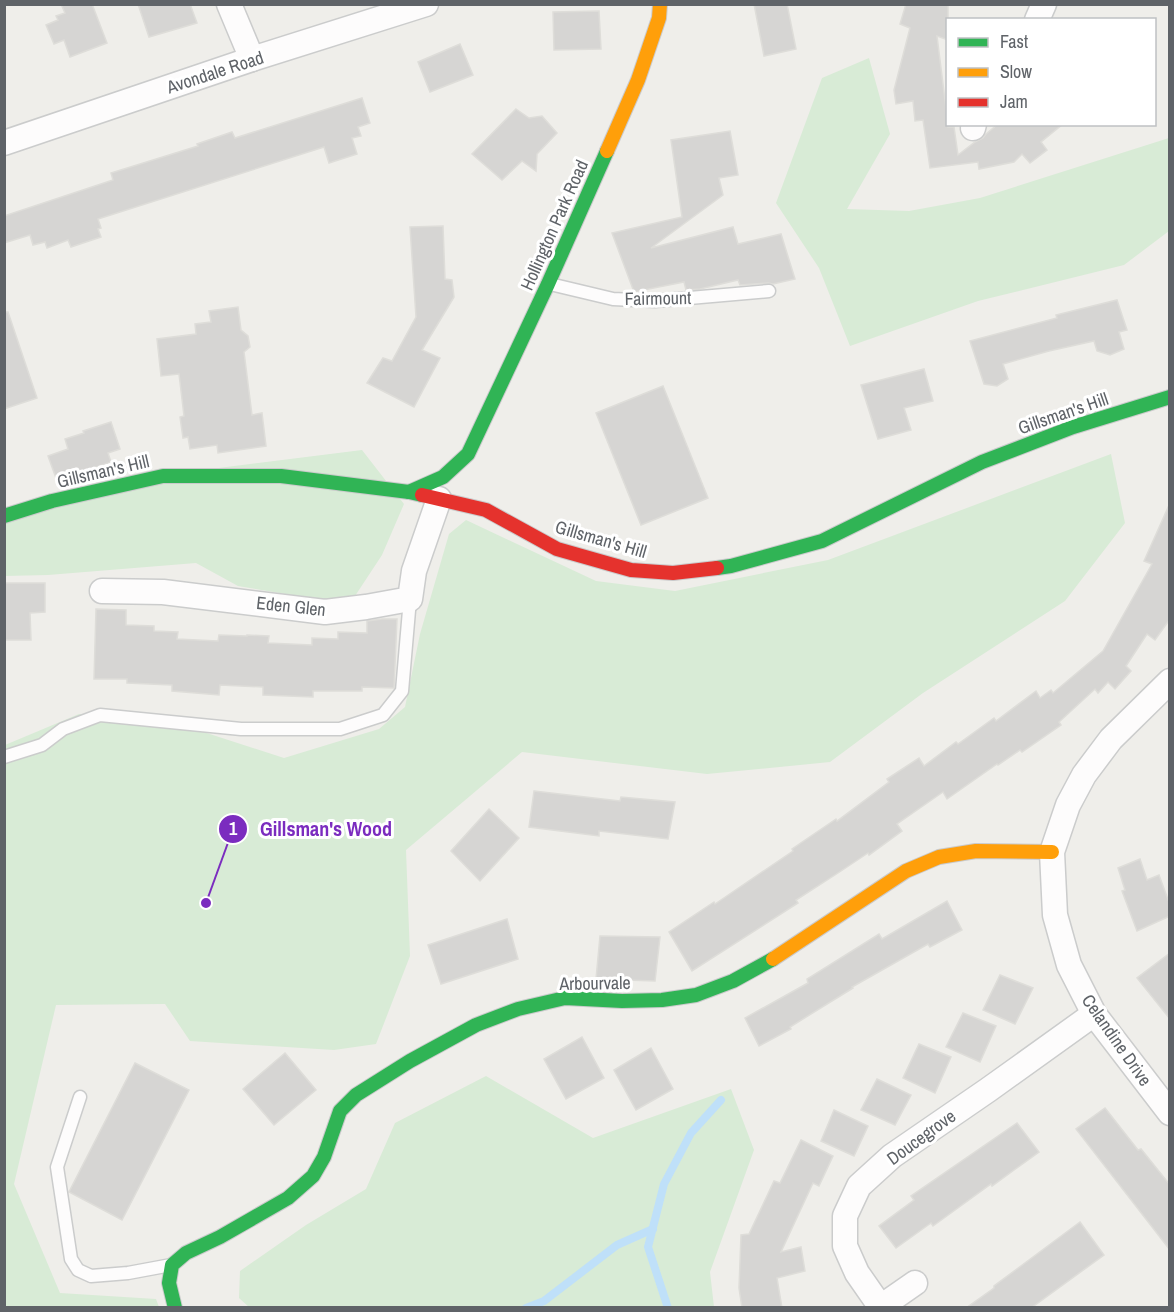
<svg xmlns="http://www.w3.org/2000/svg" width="1174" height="1312" font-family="'Archivo Narrow',sans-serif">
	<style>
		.green { fill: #d8ebd6 }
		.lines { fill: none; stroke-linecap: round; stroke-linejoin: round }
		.stream { stroke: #bfe0f9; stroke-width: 8 }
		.building { fill: #d6d5d3; stroke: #deddd9; stroke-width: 1.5 }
		.lane-casing { stroke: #cbcccc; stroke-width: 15 }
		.street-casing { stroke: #cbcccc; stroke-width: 27 }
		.fast-casing { stroke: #cacacb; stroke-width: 16 }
		.slow-casing { stroke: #cacacb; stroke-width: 16 }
		.jam-casing { stroke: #cacacb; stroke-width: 16 }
		.lane { stroke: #fdfcfc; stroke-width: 12 }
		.street { stroke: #fdfcfc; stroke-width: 24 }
		.fast { stroke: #30b455; stroke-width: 14 }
		.slow { stroke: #ff9f0a; stroke-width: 14 }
		.jam { stroke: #e5322d; stroke-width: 14 }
		.labels { text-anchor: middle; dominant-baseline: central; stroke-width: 6; stroke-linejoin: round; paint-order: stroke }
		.street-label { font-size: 18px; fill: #5f6368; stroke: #fff }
		.leader { fill: none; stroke: #7b2cbf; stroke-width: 2 }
		.callout-dot { fill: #7b2cbf; stroke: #fff; stroke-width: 2 }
		.mark-label { font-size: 18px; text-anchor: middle; font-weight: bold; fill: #fff }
		.callout-label { font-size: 20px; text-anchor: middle; font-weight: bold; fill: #7b2cbf; stroke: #fff; stroke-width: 6; stroke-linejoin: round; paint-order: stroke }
	</style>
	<rect width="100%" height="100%" fill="#efeeea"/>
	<g class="green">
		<path d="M869 58 890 134 847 209 909 211 980 198 1169 138V231L1124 265 978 301 850 346 819 268 776 203 822 78Z"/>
		<path d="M362 450 404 504 382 555 355 596 322 600 238 586 196 563 48 575 5 576 4 513 187 472Z"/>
		<path d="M1111 454 1125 523 1065 601 923 693 830 762 707 774 522 752 406 850 410 956 376 1044 334 1050 190 1041 165 1004 56 1005 14 1184 60 1293 156 1299 159 1307 5 1308V745L79 714 182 725 284 758 379 729 405 707 420 634 449 534 466 520 596 581 675 591 828 560Z"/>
		<path d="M486 1076 593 1138 731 1089 754 1150 710 1272 714 1307 250 1308 239 1298 240 1271 306 1225 366 1189 395 1123Z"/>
	</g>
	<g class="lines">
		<g class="stream">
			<path d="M526 1308 544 1301 617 1245 653 1229"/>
			<path d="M668 1308 648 1247 664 1184 691 1133 721 1100"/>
		</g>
	</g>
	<g class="building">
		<path d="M61 4H92L107 43 70 57 64 40 54 44 46 25 58 20 56 16 65 13Z"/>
		<path d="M138 4H190L197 23 149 37Z"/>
		<path d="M754 4H787L796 49 764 56Z"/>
		<path d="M906 4H948V40L937 36 948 124V127H954L958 155 975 142 983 138 986 134 998 124H1063L1041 142 1047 150 1030 163 1022 154 1014 162 979 169 978 162 930 168 923 120 915 121 913 101 896 104 894 90 910 28 900 24Z"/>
		<path d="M599 11 601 49 554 50 553 12Z"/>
		<path d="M460 44 473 75 430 92 418 62Z"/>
		<path d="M362 98 370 123 358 127 361 136 352 138 357 154 329 163 324 147 98 219 101 228 98 229 101 237 71 247 68 240 47 248 45 242 33 245 30 235 4 243V216L113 180 111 173 198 146 197 144 232 132 235 138Z"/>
		<path d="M516 109 529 118 542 116 557 133 537 154 536 171 522 161 502 180 472 154Z"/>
		<path d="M730 131 738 175 719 178 723 195 651 248 733 227 738 244 781 234 795 279 773 284 768 283 740 285 738 280 700 289 686 290 684 282 634 292 612 233 682 217 671 140Z"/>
		<path d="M443 226 445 279 452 280 454 297 422 350 440 358 414 407 367 383 383 358 392 361 416 317 410 227Z"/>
		<path d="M1117 300 1127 330 1119 332 1124 349 1110 355 1097 351 1094 341 1049 351 1003 364 1008 379 997 386 984 384 970 341 1057 318 1056 315Z"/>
		<path d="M238 307 241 330 248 336 250 347 244 352 252 415 262 413 266 446 218 453 217 445 190 449 188 437 183 438 180 417 184 416 179 374 161 376 157 339 196 334 195 324 211 322 209 311Z"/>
		<path d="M4 312H8L37 398 4 409Z"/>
		<path d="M924 369 933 401 904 408 911 430 878 439 861 385Z"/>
		<path d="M663 386 708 498 641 525 596 413Z"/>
		<path d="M111 422 120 449 108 453 111 462 65 478 64 476 56 478 48 456 68 449 65 439 84 433 83 431Z"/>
		<path d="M1170 503V619L1155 640 1147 634 1126 666 1131 671 1115 689 1108 682 1098 693 1095 689 1059 722 1061 725 1022 752 1020 750 998 765 997 764 947 799 943 792 897 824 902 831 869 855 868 853 838 873 796 900 798 903 692 971 669 932 714 902 715 904 793 851 792 849 836 819 837 821 889 782 887 779 919 758 924 766 956 742 958 744 994 718 996 721 1036 691 1040 698 1051 690 1053 693 1103 651 1152 564 1144 561Z"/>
		<path d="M4 583H45V612L30 613 31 640H4Z"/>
		<path d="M96 609 126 610V625L154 626V631L178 632 177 639 218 641 219 635 247 636V635L269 636 268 643 312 645V638L338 639V632L367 633V621L382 619H397L394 688 362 687V691H313V697L263 695V687L220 685 219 695 172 691V685L127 683V679H94Z"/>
		<path d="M534 791 620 801 621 797 675 802 668 839 599 831V836L529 827Z"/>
		<path d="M489 809 519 838 480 881 451 851Z"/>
		<path d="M1140 859 1147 880 1159 875 1170 905V916L1137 931 1122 891 1125 890 1118 868Z"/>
		<path d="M947 901 962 930 930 947 928 944 852 987 853 988 790 1027 791 1029 759 1046 745 1018 808 983 807 979 879 934 882 939Z"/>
		<path d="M507 919 518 959 441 984 428 945Z"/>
		<path d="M600 936 660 937 655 981 596 979Z"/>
		<path d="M1170 953V1019L1137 978Z"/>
		<path d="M1000 975 1033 988 1015 1024 983 1010Z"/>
		<path d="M963 1013 996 1026 980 1062 946 1047Z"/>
		<path d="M582 1037 604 1078 566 1099 544 1059Z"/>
		<path d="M919 1044 951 1057 935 1093 903 1078Z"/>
		<path d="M651 1048 673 1089 636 1110 614 1070Z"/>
		<path d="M285 1053 316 1090 274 1125 243 1089Z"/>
		<path d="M135 1063 189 1090 122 1220 69 1192Z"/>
		<path d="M877 1079 911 1095 895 1125 861 1110Z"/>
		<path d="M1105 1108 1138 1150 1141 1149 1170 1185V1250L1076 1129Z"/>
		<path d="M834 1110 868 1126 854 1156 821 1141Z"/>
		<path d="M1017 1123 1039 1152 992 1186 991 1184 933 1226 931 1223 896 1248 879 1226 914 1200 911 1196Z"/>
		<path d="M801 1140 833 1156 819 1186 813 1183 781 1252 801 1247 805 1271 777 1278 782 1308H742L739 1288 741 1235 749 1234 774 1181 780 1183Z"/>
		<path d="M1080 1222 1104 1255 1031 1308H966L994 1288V1286Z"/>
	</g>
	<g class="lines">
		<defs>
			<g id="lane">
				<path d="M550 284 613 299 655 301 769 291"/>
				<path d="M4 757 42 745 63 729 100 715 241 729H340L383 715 402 691 410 599"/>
				<path d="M80 1097 57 1167 71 1259 78 1270 91 1276 128 1273 171 1265"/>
			</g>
			<g id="street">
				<path d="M229 4 252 59"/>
				<path d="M1037 20 1044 4"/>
				<path d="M973 128 974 124"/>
				<path d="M4 143 252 59 426 4"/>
				<path d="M102 591 163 592 325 612 366 607 410 599 414 571 439 499"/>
				<path d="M1170 681 1111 739 1084 775 1068 805 1052 852 1055 915 1069 965 1094 1014 1170 1113"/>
				<path d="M880 1306 857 1273 845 1246V1216L859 1186 892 1156 988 1090 1094 1014"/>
				<path d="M879 1308 915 1283"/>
			</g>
			<g id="fast">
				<path d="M409 492 443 477 468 454 548 284 607 151"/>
				<path d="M4 516 52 501 163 476H281L409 492 422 495"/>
				<path d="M717 568 731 566 822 541 982 462 1073 427 1170 397"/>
				<path d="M175 1308 169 1283 172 1265 186 1253 220 1237 288 1198 313 1176 324 1157 340 1111 356 1095 410 1061 476 1025 518 1009 565 998 622 1001 662 1000 696 995 733 981 773 959"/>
			</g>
			<g id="slow">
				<path d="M607 151 638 80 659 18 660 4"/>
				<path d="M773 959 906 871 939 857 976 851 1052 852"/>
			</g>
			<path id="jam" d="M422 495 486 510 557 549 631 570 673 573 717 568"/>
		</defs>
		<use href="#lane" class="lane-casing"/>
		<use href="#street" class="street-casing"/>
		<use href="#fast" class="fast-casing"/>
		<use href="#slow" class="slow-casing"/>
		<use href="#jam" class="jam-casing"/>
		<use href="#lane" class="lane"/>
		<use href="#street" class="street"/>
		<use href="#fast" class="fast"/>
		<use href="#slow" class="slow"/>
		<use href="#jam" class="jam"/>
	</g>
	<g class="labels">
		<g class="street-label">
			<text transform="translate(215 72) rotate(-18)">Avondale Road</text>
			<text transform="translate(554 225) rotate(-66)">Hollington Park Road</text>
			<text transform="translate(658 298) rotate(-1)">Fairmount</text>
			<text transform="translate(1063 413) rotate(-19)">Gillsman's Hill</text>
			<text transform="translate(103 471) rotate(-13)">Gillsman's Hill</text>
			<text transform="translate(601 539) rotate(16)">Gillsman's Hill</text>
			<text transform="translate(291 606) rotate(6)">Eden Glen</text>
			<text transform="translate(595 983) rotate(-1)">Arbourvale</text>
			<text transform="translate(1117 1040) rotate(55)">Celandine Drive</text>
			<text transform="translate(921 1137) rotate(-36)">Doucegrove</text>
		</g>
	</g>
	<path class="leader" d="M206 903L233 829"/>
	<g class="callout-dot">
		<circle cx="206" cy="903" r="6"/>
		<circle cx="233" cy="829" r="15"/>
	</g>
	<g class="mark-label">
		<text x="233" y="835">1</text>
	</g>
	<g class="callout-label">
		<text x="326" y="836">Gillsman's Wood</text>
	</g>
	<rect width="1174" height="1312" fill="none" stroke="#5f6368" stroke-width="12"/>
	<rect x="946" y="18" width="210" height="108" fill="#ffffff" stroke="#bfc1c3" stroke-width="1.5"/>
	<rect x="958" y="38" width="30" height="9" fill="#30b455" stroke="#bfc1c3" stroke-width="1.5"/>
	<text x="1000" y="48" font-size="18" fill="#5f6368">Fast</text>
	<rect x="958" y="68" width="30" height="9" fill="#ff9f0a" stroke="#bfc1c3" stroke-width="1.5"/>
	<text x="1000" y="78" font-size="18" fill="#5f6368">Slow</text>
	<rect x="958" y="98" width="30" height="9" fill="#e5322d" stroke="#bfc1c3" stroke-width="1.5"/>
	<text x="1000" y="108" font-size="18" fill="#5f6368">Jam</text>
</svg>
